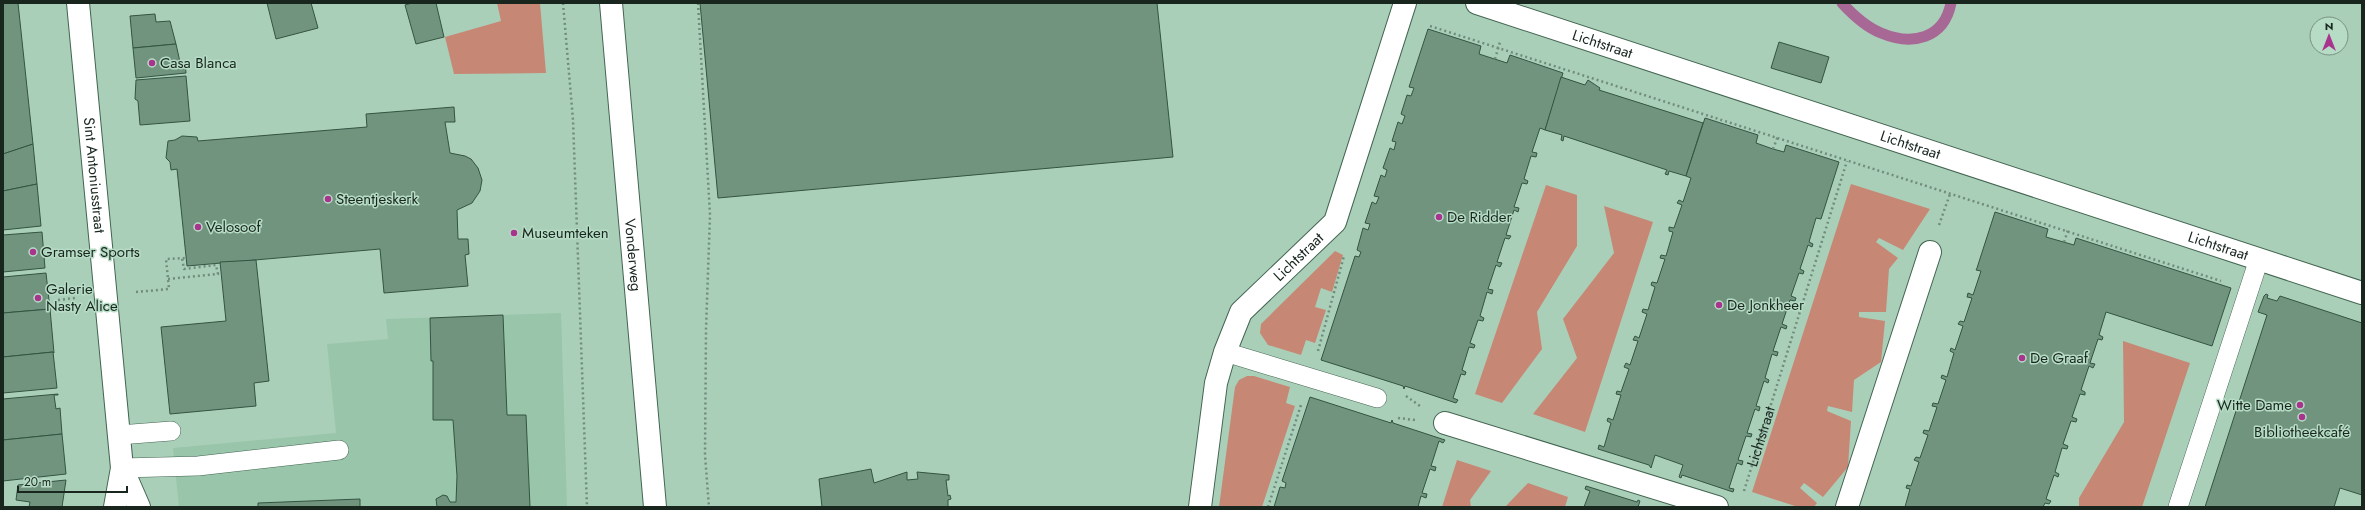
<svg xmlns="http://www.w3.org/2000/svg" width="2365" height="510" font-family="Jost,sans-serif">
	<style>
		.built { fill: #99c5aa }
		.green { fill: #c68875 }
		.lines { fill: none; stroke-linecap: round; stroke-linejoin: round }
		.stream { stroke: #a86896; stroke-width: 11 }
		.building { fill: #71947f; stroke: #335441 }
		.lane-casing { stroke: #436551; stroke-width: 20 }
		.street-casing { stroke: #436551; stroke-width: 24 }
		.secondary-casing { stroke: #436551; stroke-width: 24 }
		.path { stroke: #708c7c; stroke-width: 2.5; stroke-dasharray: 2 3; stroke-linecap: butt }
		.lane { stroke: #fff; stroke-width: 19 }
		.street { stroke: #fff; stroke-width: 22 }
		.secondary { stroke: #fff; stroke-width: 22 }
		.poi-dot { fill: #a8348e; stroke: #b7dcc5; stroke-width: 1.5 }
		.labels { text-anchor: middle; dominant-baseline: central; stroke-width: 3; stroke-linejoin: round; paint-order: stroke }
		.street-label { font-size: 15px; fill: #18261e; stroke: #b7dcc5 }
		.poi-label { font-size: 15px; fill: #18261e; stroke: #b7dcc5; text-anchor: start }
	</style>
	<rect width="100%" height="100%" fill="#aacfb9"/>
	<path class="built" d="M561 313 567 507H179L173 448 336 433 327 344 388 339 386 319Z"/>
	<g class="green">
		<path d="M497 3H540L546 73 454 74 445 37 501 21Z"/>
		<path d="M1851 184 1930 209 1903 250 1879 238 1876 242 1898 258 1889 269 1886 312H1859V317L1885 321 1881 362 1854 380 1852 412 1828 406 1827 411 1851 421 1848 467 1823 497 1804 483 1800 488 1817 503 1814 507H1798L1752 492Z"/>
		<path d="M1546 185 1577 195V246L1537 312 1542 349 1502 403 1475 394Z"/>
		<path d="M1604 206 1653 222 1585 432 1533 414 1577 358 1563 319 1614 253Z"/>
		<path d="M1335 251 1343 255 1332 292 1321 288 1315 307 1326 310 1315 343 1306 340 1301 355 1268 345 1260 333 1261 324Z"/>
		<path d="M2123 341 2190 363 2142 507H2079V498L2124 422Z"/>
		<path d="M1247 376H1254L1290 387 1286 403 1295 406 1262 507H1219L1235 387 1239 380Z"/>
		<path d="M1457 460 1491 471 1470 500 1471 507H1442Z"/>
		<path d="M1528 483 1568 497 1565 507H1505Z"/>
	</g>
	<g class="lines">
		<path class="stream" d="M1842 3C1853 15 1866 27 1881 33 1912 46 1944 39 1951 3"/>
	</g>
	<g class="building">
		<path d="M3 3H18L33 144 3 154Z"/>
		<path d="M267 3H311L318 28 276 39Z"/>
		<path d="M412 3H436L444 37 416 44 405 5Z"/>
		<path d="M700 3H1157L1173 157 718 198Z"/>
		<path d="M155 14 156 22 170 21 176 44 133 48 130 16Z"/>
		<path d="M1428 29 1481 46 1479 54 1507 63 1510 55 1563 73 1545 130 1540 128 1532 152 1537 153 1536 157 1531 156 1524 179 1528 181 1527 184 1522 183 1514 207 1519 208 1518 212 1514 210 1506 235 1511 236 1509 239 1505 238 1497 262 1502 263 1500 267 1496 265 1488 289 1493 290 1492 294 1487 292 1480 316 1484 318 1483 321 1478 320 1470 343 1475 345 1474 348 1469 347 1462 370 1466 372 1465 375 1461 374 1453 398 1458 400 1456 403 1405 386 1404 389 1403 386 1321 360 1355 256 1359 257 1361 252 1357 250 1363 228 1368 230 1370 224 1365 223 1372 202 1376 204 1379 197 1374 196 1381 175 1385 177 1387 170 1383 168 1390 148 1394 150 1396 142 1392 141 1398 122 1402 124 1405 116 1401 114 1407 95 1411 96 1414 88 1409 87Z"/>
		<path d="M1779 42 1829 57 1821 83 1771 68Z"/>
		<path d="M176 44 180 62H185L186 73 136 78 133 48Z"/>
		<path d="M186 76 190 121 140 125 138 101 135 99 136 80Z"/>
		<path d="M1561 77 1585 85 1588 80 1600 88 1599 90 1703 123 1686 176 1669 171 1668 175 1665 174 1667 170 1564 136 1563 141 1561 140 1562 135 1545 130Z"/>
		<path d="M454 107 455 122H445L450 153 465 156 471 159 478 168 482 180 480 191 472 203 457 210 458 239H468L469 254 465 255 468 286 384 293 380 249 187 266 177 169 171 170 170 162 166 158 168 141 175 140 182 136 197 137 198 141 367 127 366 114Z"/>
		<path d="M1705 118 1758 135 1756 143 1773 149 1784 152 1786 145 1839 162 1821 219 1816 218 1809 242 1813 244 1812 247 1808 245 1800 269 1804 271 1803 274 1799 273 1791 296 1796 298 1795 301 1790 300 1782 324 1787 326 1786 329 1781 327 1773 351 1778 352 1777 356 1772 354 1765 378 1769 380 1768 383 1764 381 1756 406 1760 407 1759 411 1755 409 1747 433 1752 434 1751 437 1746 436 1738 460 1743 461 1742 465 1737 463 1729 488 1734 489 1733 492 1682 475 1681 478 1679 477 1683 465 1655 455 1651 468 1649 465 1598 449 1599 445 1604 447 1611 423 1607 421 1608 418 1613 420 1621 395 1616 394 1617 391 1621 392 1629 369 1624 367 1626 363 1630 365 1638 341 1633 340 1635 336 1639 338 1647 314 1642 312 1643 309 1648 310 1655 287 1651 285 1652 282 1657 283 1665 259 1660 258 1661 255 1666 256 1673 232 1669 231V227L1674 228 1682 205 1677 203 1679 200 1683 202 1691 178 1686 176Z"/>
		<path d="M33 144 37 184 3 191V154Z"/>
		<path d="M37 184 41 226 3 230V191Z"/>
		<path d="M1995 212 2048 229 2046 237 2074 245 2076 238 2231 288 2212 346 2106 312 2099 335 2103 337 2102 340 2098 339 2090 363 2095 364 2093 368 2089 366 2081 390 2085 392V395L2080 394 2072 417 2077 419 2076 422 2071 421 2063 444 2068 446 2067 449 2062 448 2055 472 2059 474 2058 477 2054 475 2046 499 2051 501 2049 504 2045 503 2043 507H1905L1910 489 1906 488 1907 485 1911 486 1919 462 1914 460 1916 457 1920 458 1928 435 1923 433 1924 430 1929 431 1937 407 1932 406 1933 403 1938 404 1946 380 1941 378 1942 375 1947 377 1954 353 1950 351 1951 348 1955 350 1963 326 1958 324 1960 321 1964 322 1972 298 1967 297 1968 293 1973 295 1981 271 1976 270 1977 268Z"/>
		<path d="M42 232 45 268 3 272V235Z"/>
		<path d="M256 260 269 381 254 383 256 406 170 414 161 327 226 321 220 262Z"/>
		<path d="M46 273 50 309 3 313V277Z"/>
		<path d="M2266 294 2268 295 2267 298 2277 301 2280 296 2362 323V495L2340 488 2334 507H2205L2267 315 2258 312 2264 296Z"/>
		<path d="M50 309 54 353 53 352 3 357V313Z"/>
		<path d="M503 315 507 415H526L530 507H437L436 499 443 495 447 496 450 502H456L457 476 453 420H433V361H431L430 318Z"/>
		<path d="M53 352 57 388 3 393V357Z"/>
		<path d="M58 394V395H54L56 409 60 408 62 434 3 440V399Z"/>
		<path d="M1310 397 1391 423 1392 420 1393 423 1445 440 1443 443 1439 441 1431 466 1436 467 1435 471 1430 469 1422 493 1427 494 1426 498 1421 496 1418 507H1274L1280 487 1285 488 1286 483 1282 481Z"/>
		<path d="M62 434 66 474 3 481V440Z"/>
		<path d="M871 469 874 483 907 472V480L918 479 917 472 949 475V480H946L948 496 950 495 951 499 948 500V507H822L819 479Z"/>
		<path d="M66 480 62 507H29L30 502 16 500 18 485Z"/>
		<path d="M1586 486 1637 502 1638 500 1640 501 1638 507H1584L1590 491 1585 489Z"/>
		<path d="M360 499V507H258V503Z"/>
	</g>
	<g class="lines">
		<defs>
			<g id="lane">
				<path d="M1225 352 1377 398"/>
				<path d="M119 435 171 431"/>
				<path d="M122 468 198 466 339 450"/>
				<path d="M2178 507 2259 259"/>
			</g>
			<g id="street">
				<path id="s2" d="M1477 3 2362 293"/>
				<path d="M1445 423 1717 507"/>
				<path id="s3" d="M1200 507 1216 383 1225 352 1241 312 1335 222 1405 3"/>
				<path d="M1847 507 1930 252"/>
			</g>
			<g id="secondary">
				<path id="s4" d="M78 3 122 468 115 507"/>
				<path id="s5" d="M611 3 655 507"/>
				<path d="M122 468 139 507"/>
			</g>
		</defs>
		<use href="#lane" class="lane-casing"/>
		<use href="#street" class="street-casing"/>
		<use href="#secondary" class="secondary-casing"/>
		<g class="path">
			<path d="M563 3 573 120 587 507"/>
			<path d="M698 3 710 215 706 329 705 455 709 507"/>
			<path d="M1430 26 2221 281"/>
			<path d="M1495 59 1500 42"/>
			<path d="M1773 149 1778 136"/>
			<path d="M1939 225 1950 194"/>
			<path d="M2064 242 2068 230"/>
			<path d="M168 279 218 274 216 265 184 269 182 258"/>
			<path d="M136 292 169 289 166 259 187 258"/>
			<path d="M58 300 75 298"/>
			<path d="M1318 351 1344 256"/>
			<path d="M1406 396 1420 406"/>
			<path d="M1398 418 1415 420"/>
			<path id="s1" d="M1744 491 1847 161"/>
			<path d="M1268 507 1301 405"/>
		</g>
		<use href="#lane" class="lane"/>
		<use href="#street" class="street"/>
		<use href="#secondary" class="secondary"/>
	</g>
	<g class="poi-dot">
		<circle cx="152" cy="63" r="4"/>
		<circle cx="328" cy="199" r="4"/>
		<circle cx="1439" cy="217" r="4"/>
		<circle cx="198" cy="227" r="4"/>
		<circle cx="514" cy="233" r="4"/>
		<circle cx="33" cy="252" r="4"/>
		<circle cx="38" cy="298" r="4"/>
		<circle cx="1719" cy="305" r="4"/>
		<circle cx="2022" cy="358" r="4"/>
		<circle cx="2300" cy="405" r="4"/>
		<circle cx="2302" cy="417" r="4"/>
	</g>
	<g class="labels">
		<g class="street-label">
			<text stroke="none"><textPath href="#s2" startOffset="132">Lichtstraat</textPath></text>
			<text stroke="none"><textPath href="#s2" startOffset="456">Lichtstraat</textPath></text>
			<text stroke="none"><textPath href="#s4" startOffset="173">Sint Antoniusstraat</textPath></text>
			<text stroke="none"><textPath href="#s2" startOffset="780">Lichtstraat</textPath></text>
			<text stroke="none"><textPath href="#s5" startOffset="253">Vonderweg</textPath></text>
			<text stroke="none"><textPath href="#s3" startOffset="280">Lichtstraat</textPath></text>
			<text stroke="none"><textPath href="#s1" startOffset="57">Lichtstraat</textPath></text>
		</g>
		<g class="poi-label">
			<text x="160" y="63">Casa Blanca</text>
			<text x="336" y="199">Steentjeskerk</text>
			<text x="1447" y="217">De Ridder</text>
			<text x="206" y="227">Velosoof</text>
			<text x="522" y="233">Museumteken</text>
			<text x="41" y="252">Gramser Sports</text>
			<text x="46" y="289">Galerie<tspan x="46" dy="17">Nasty Alice</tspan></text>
			<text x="1727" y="305">De Jonkheer</text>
			<text x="2030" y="358">De Graaf</text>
			<text x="2292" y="405" text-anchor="end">Witte Dame</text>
			<text x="2302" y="432" text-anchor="middle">Bibliotheekcafé</text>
		</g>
	</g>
	<rect width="2365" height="510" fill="none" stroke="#18261e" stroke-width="8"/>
	<g transform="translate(2329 36)"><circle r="19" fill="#b7dcc5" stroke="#779382"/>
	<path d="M0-3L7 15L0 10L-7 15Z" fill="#a8348e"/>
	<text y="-6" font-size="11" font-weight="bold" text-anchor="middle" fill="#18261e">N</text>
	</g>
	<path d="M18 486v6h109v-6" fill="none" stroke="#18261e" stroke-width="2"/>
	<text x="24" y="486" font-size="12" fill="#18261e" stroke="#b7dcc5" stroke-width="3" paint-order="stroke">20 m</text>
</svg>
